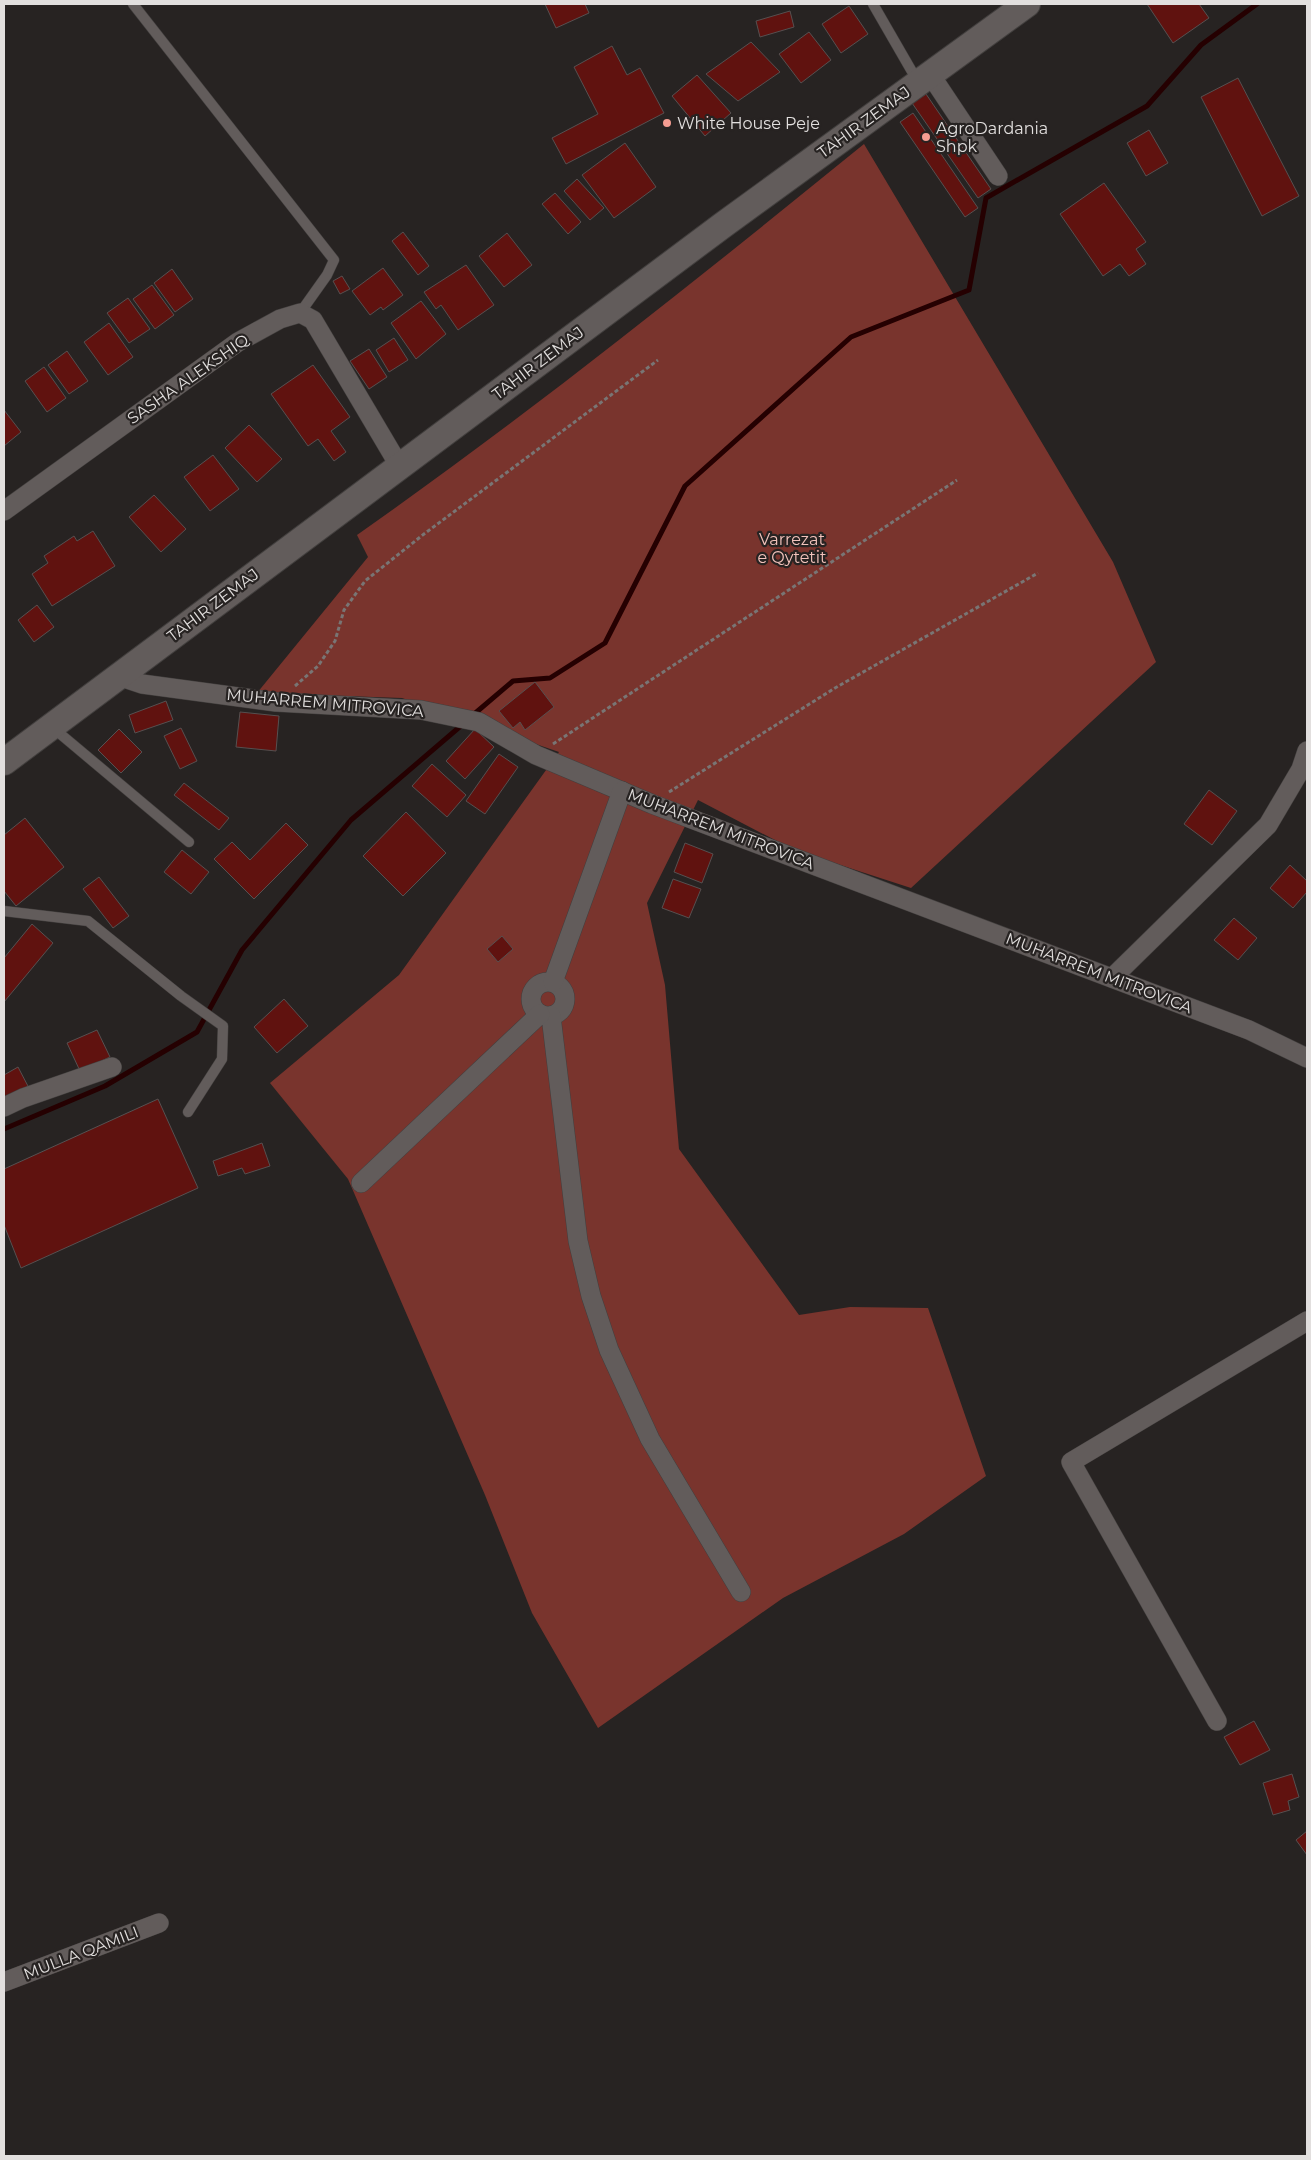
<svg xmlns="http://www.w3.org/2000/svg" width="1311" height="2160" font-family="Montserrat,sans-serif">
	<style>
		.green { fill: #79342d }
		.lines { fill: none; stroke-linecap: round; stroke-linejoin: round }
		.stream { stroke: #250001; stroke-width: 5 }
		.building { fill: #60120f; stroke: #565050 }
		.service-casing { stroke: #423f3e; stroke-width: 11 }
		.minor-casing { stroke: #423f3e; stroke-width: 20 }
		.secondary-casing { stroke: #423f3e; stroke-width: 28 }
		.path { stroke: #797574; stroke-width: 3; stroke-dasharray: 4 2.5; stroke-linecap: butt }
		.service { stroke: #625c5b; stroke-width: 10 }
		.minor { stroke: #625c5b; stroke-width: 19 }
		.secondary { stroke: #625c5b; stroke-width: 26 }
		.poi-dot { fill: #f59c91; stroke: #272322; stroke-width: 2 }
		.labels { text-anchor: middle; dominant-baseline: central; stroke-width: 4.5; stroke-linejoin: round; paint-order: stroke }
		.street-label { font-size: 16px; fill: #e2dfde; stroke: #272322 }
		.poi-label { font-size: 16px; fill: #e2dfde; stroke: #272322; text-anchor: start }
		.park-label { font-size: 16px; fill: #f3c3bc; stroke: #272322 }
	</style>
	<rect width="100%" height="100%" fill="#272322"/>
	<path class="green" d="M864 144 1113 562 1156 662 911 888 794 850 698 800 647 903 665 985 679 1149 799 1315 850 1307 928 1308 986 1476 904 1534 783 1598 598 1728 532 1613 485 1495 348 1179 270 1083 399 975 559 752 402 698 257 693 368 557 357 535C532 412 698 279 864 144Z"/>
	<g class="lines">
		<g class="stream">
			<path d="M473 715 513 681 550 678 605 643 685 486 851 337 969 290 986 198 1147 106 1201 45 1257 4"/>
			<path d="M4 1129 105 1086 197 1032 242 950 351 820 463 724"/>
		</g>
	</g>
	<g class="building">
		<path d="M545 4H585L589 13 556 28Z"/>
		<path d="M1147 4H1199L1209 18 1173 43Z"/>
		<path d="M849 6 868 34 841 53 822 24Z"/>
		<path d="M790 11 794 27 760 37 756 21Z"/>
		<path d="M809 32 831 60 801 83 779 54Z"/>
		<path d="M751 42 780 72 738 101 706 74Z"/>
		<path d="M612 46 627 75 640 68 664 113 566 164 552 138 598 114 574 67Z"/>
		<path d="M697 75 731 113 705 136 672 96Z"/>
		<path d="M1238 78 1299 196 1262 216 1201 97Z"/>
		<path d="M926 94 991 189 978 198 912 103Z"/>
		<path d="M913 113 978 208 965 217 900 122Z"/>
		<path d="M1149 130 1168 163 1146 176 1127 143Z"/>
		<path d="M625 143 656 187 614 218 582 175Z"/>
		<path d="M577 179 604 208 590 220 564 191Z"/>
		<path d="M1104 183 1146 242 1136 249 1146 264 1129 276 1120 264 1103 276 1060 214Z"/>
		<path d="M555 193 581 222 568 234 542 204Z"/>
		<path d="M403 232 429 266 418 275 392 241Z"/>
		<path d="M507 233 532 265 504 287 479 256Z"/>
		<path d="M466 265 494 305 458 330 441 305 436 309 424 292Z"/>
		<path d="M383 268 403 295 383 310 381 307 370 315 352 291Z"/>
		<path d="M172 269 193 299 175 312 154 283Z"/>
		<path d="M342 276 350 289 340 294 333 281Z"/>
		<path d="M152 285 174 315 155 329 133 299Z"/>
		<path d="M128 298 150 329 129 343 107 313Z"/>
		<path d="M421 301 446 334 416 359 391 323Z"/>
		<path d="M109 323 133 357 108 375 84 342Z"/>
		<path d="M394 338 408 360 389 372 376 350Z"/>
		<path d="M369 349 387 377 369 389 350 361Z"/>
		<path d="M67 351 88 381 69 394 48 365Z"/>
		<path d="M313 365 350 417 331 431 346 452 334 461 318 439 308 446 271 394Z"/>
		<path d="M44 367 66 398 47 412 25 381Z"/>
		<path d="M4 410 21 432 4 446Z"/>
		<path d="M249 425 282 459 257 482 225 448Z"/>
		<path d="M213 455 239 489 210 511 184 477Z"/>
		<path d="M154 495 186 529 161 552 129 517Z"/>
		<path d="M93 531 115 566 52 606 32 574 48 563 44 556 74 536 77 541Z"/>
		<path d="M37 605 54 627 34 642 18 620Z"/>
		<path d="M535 682 554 707 525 730 520 722 513 728 499 711Z"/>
		<path d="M166 701 173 720 135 733 129 715Z"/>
		<path d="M240 712 279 716 276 751 236 747Z"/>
		<path d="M181 728 197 761 180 769 164 736Z"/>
		<path d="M119 729 142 752 121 773 98 750Z"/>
		<path d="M475 729 494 747 465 779 446 761Z"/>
		<path d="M499 754 518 767 485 814 466 801Z"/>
		<path d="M432 764 466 795 447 817 412 786Z"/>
		<path d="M184 783 229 818 219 830 174 795Z"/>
		<path d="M1209 790 1237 811 1212 845 1184 824Z"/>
		<path d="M406 812 446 853 403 896 363 856Z"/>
		<path d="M25 818 64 867 16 906 4 891V835Z"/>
		<path d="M286 823 308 845 254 899 214 859 232 842 250 860Z"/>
		<path d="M685 843 713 854 702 883 674 872Z"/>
		<path d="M182 850 209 872 191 894 164 872Z"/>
		<path d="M1290 865 1307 881V892L1293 908 1270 888Z"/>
		<path d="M99 877 129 916 113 928 83 889Z"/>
		<path d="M673 879 701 889 689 918 662 908Z"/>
		<path d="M1234 918 1257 938 1238 960 1214 940Z"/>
		<path d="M32 924 53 943 4 1002V958Z"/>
		<path d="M502 936 513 949 498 962 487 949Z"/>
		<path d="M284 999 308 1026 277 1053 254 1027Z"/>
		<path d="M97 1030 110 1057 80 1071 67 1043Z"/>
		<path d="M18 1067 30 1090 4 1104V1075Z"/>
		<path d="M158 1099 198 1188 21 1268 4 1225V1169Z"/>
		<path d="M262 1143 270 1166 245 1174 242 1168 218 1176 213 1161Z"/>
		<path d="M1254 1721 1270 1750 1240 1765 1224 1737Z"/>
		<path d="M1292 1774 1299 1797 1288 1801 1290 1810 1273 1815 1263 1783Z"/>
		<path d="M1307 1831V1855L1296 1840Z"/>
	</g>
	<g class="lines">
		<defs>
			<g id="service">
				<path d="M133 4 334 260 327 275 300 313"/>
				<path d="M873 4 918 82"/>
				<path d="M52 727 189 842"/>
				<path d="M4 911 88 921 181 996 223 1026 222 1059 188 1112"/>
			</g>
			<g id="minor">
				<path d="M930 74 998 176"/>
				<path d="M4 511 238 342 280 319 300 313 313 320 400 467"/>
				<path d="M118 676 142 684 276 702 421 710 479 722 536 755 652 804 1249 1030 1307 1058"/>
				<path d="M1112 978 1268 825 1301 769 1307 751"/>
				<circle cx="548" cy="999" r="17"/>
				<path d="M553 982 622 791"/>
				<path d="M551 1016 578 1241 591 1296 609 1350 650 1439 741 1592"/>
				<path d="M4 1107 23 1098 112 1067"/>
				<path d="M361 1183 540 1014"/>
				<path d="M1217 1721 1071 1462 1307 1321"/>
				<path d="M4 1982 159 1923"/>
			</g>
			<path id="secondary" d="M4 762 723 225 1027 4"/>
		</defs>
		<use href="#service" class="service-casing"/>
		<use href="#minor" class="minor-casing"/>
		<use href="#secondary" class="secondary-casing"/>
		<g class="path">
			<path d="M295 686 318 666 335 641 344 610 365 581 424 534 658 360"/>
			<path d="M553 744 957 480"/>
			<path d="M669 792 835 688 1038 573"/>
		</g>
		<use href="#service" class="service"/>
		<use href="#minor" class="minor"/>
		<use href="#secondary" class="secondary"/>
	</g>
	<g class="poi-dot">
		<circle cx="667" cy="123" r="5"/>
		<circle cx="926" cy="137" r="5"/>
	</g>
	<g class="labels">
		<g class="street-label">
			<text transform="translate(864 122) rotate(-36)">TAHIR ZEMAJ</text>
			<text transform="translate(538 363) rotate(-37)">TAHIR ZEMAJ</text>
			<text transform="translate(188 379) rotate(-35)">SASHA ALEKSHIQ</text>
			<text transform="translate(213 605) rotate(-37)">TAHIR ZEMAJ</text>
			<text transform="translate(325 703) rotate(5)">MUHARREM MITROVICA</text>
			<text transform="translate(721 829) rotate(21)">MUHARREM MITROVICA</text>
			<text transform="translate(1099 973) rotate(21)">MUHARREM MITROVICA</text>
			<text transform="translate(81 1953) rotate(-21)">MULLA QAMILI</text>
		</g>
		<g class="poi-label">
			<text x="677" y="123">White House Peje</text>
			<text x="936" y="128">AgroDardania<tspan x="936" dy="18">Shpk</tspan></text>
		</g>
		<g class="park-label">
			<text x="792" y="539">Varrezat<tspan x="792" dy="18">e Qytetit</tspan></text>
		</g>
	</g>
	<rect width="1311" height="2160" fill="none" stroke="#e2dfde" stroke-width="10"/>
</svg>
